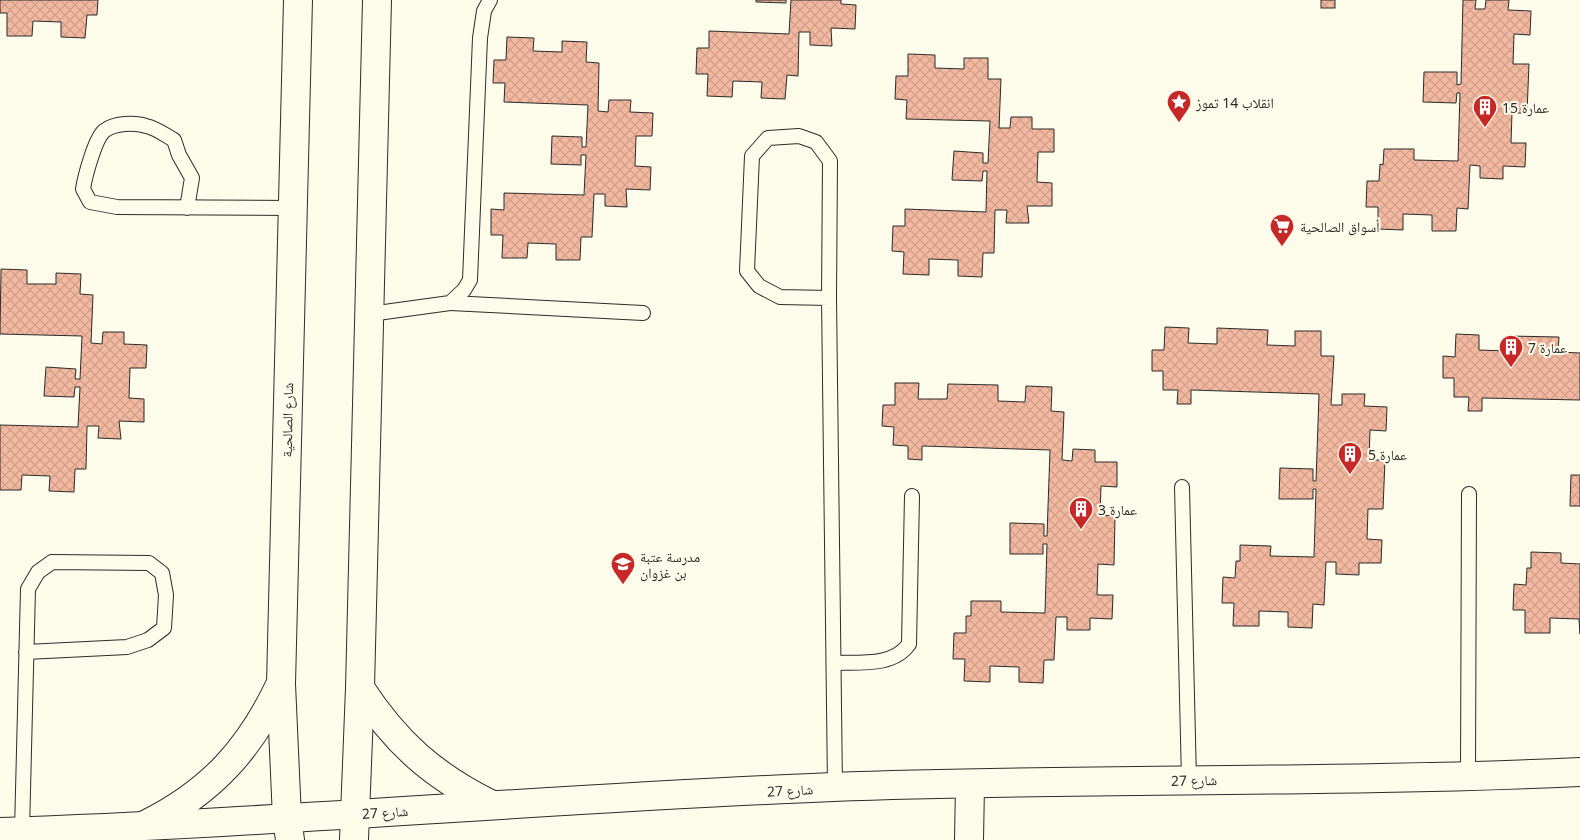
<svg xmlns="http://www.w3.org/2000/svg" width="1580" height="840" font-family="'Noto Sans','Noto Naskh Arabic',sans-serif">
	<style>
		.building { fill: url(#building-cross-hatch); stroke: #2b2b2b }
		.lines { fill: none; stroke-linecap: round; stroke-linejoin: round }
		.service-casing { stroke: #2b2b2b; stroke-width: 16 }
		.secondary-casing { stroke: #2b2b2b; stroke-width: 30 }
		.service { stroke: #fdfbea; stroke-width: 14 }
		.secondary { stroke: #fdfbea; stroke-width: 28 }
		.labels { text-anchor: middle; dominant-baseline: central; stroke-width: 4; stroke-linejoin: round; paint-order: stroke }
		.poi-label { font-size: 14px; fill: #2b2b2b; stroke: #fdfbea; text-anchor: start }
		.street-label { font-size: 14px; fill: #2b2b2b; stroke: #fdfbea }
	</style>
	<defs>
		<pattern id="building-cross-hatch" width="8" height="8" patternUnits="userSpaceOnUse" patternTransform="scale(1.25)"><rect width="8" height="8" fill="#f2b8a0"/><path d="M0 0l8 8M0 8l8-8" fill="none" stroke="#d09e8a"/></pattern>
	</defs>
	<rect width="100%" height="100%" fill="#fdfbea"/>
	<g class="building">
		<path d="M0 0H98L97 15H87L85 38 61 37V22L33 21 32 36H7V13H0Z"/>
		<path d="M756 0H786V3L756 2Z"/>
		<path d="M791 0H841V4L856 5 855 29 831 28 832 46 810 45V32H799L798 76 787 75 785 99 761 98 762 82 733 81 732 97 707 96 708 74H696L697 48H709V31L789 34Z"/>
		<rect x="1321" y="0" width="14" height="8"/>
		<path d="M1463 0H1476L1475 9H1485L1486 0H1509L1508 10 1531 11 1530 35 1514 34 1513 64H1529L1527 113H1512L1511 143H1526L1525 167 1503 166V179L1480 178V166L1470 165 1468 209 1457 208 1456 231H1432V215L1403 214V230L1378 229V207H1366L1367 181H1379L1380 164 1383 165 1384 149H1414V160L1458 161 1460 93H1457L1456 103 1423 102 1424 72H1457V85L1461 84Z"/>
		<path d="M507 37 534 38 533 51 562 52V41L587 42 586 62 599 63 598 111 608 112 609 100H631L630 112 653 113 652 136H636L635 166 651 167 650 190 626 189 627 207 605 206V194H594L592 237H581L580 260H556V244L528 243 527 258H502L503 235H491V209L504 210V193L584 195 586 155H581V165L551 164 552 136 582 137V147H586L588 105 504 102 505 83H493L494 60H506Z"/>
		<path d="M908 54 935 55V68L964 69V58H988V79H1001L999 128H1010L1011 117H1032V129H1054V152H1038L1037 182 1052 183V206H1027L1029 223H1006L1007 210H995L994 253H983L982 277 958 276V260L929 259V275L903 274 904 252 892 251 893 226H905V209L986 212 987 171H983L982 181 952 180 954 151 983 153V163H988L990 121 906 119 907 100 895 99 896 76H908Z"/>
		<path d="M1 269 27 270V284H56V273L81 274 80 294 93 295 91 343 102 344 103 332H124V344L147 345 146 368H130L129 398 144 399V422L119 421 121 439 98 438 99 426H87L86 469H75L74 492 49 491 50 476 22 475 21 490H0V425L78 427 80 387H75L74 397 44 396 46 367 76 369 75 379H80L82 336 0 334Z"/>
		<path d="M1165 327 1189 328 1188 343 1217 344V328L1268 330 1267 345 1295 346V331H1321V356H1334L1331 405H1342V394H1365L1364 406 1387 407 1386 431 1370 430 1369 460H1385L1383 509H1368L1367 539 1382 540 1381 563H1359V575L1336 574V562H1326L1324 605 1313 604 1312 628 1288 627V612L1259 611V626H1233L1234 603H1222L1223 577 1235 578 1236 561H1240V545L1271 546 1270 556 1314 557 1316 489H1313V499H1279L1280 468 1313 469V481H1316L1319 394 1191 390V404H1177L1178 390H1163V371H1152V350H1164Z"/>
		<path d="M1456 334 1479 335V350L1508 351V336L1559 337 1558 352 1580 353V400L1482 398V411H1468L1469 397H1454V378H1443V356L1455 357Z"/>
		<path d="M895 383H919L918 399H947L948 384 998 385V401L1025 402 1026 386 1052 387 1051 411 1064 412 1062 460 1072 461 1073 449 1095 450V462H1117V487L1101 486 1100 515 1115 516 1114 565 1098 564 1097 595H1113L1112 619 1090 618V630H1067V617H1056L1054 660H1044L1043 683 1019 682V667L990 666V682L964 681 965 659H953L954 633H966V616H971V601H1001V612L1045 613 1047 544H1043V554H1010V523L1044 524V536H1047L1050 450 922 446V460L908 459V446L893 445 894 427 882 426 883 405H895Z"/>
		<path d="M1571 475H1580V506H1570Z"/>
		<path d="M1531 552 1561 553V563L1580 564V634L1579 619 1550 618V633H1525V610H1513L1514 584 1526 585 1527 568H1531Z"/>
	</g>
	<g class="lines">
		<defs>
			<g id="service">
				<path d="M187 208 192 178 179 155 174 140C165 135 156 128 146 126 135 122 114 123 104 131 95 139 85 176 83 189L90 202 117 207 293 208"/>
				<path d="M829 298 780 297 759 286 747 271 752 156 768 138 799 136 816 142 830 161 829 298 835 787"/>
				<path d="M450 303 643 313"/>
				<path d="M370 314 450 303 464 290 470 280 480 38 484 11 490 0"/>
				<path d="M1182 487 1189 780"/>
				<path d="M834 663C859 662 893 667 909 644L912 496"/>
				<path d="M1468 775 1469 494"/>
				<path d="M22 831 28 589 38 572 52 562 149 563 162 573 166 595 164 628 148 640 127 647 26 652"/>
			</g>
			<g id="secondary">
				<path d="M360 688C396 743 432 775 490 804"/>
				<path d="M147 824C211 792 250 749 280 685"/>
				<path d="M0 832C278 823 555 798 833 787 1082 778 1331 783 1580 772"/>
				<path d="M290 840 287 818 281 684 298 0"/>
				<path d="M354 840 360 688 377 0"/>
				<path d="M969 840 970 785"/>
			</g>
		</defs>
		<use href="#service" class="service-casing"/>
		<use href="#secondary" class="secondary-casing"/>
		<use href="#service" class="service"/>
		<use href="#secondary" class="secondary"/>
	</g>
	<defs>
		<symbol id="sight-pin" viewBox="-11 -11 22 30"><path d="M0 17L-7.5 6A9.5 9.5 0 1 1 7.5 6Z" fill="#c62828" stroke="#fdfbea"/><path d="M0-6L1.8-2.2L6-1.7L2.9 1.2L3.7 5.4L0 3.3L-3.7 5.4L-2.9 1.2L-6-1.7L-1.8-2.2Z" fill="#fff"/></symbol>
		<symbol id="building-pin" viewBox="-11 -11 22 30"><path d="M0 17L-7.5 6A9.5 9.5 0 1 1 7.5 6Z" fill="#c62828" stroke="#fdfbea"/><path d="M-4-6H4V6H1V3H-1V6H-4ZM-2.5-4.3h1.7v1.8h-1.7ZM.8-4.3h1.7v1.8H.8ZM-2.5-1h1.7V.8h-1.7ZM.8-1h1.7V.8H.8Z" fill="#fff"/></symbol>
		<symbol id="supermarket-pin" viewBox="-11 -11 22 30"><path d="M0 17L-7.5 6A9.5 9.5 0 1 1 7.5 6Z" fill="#c62828" stroke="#fdfbea"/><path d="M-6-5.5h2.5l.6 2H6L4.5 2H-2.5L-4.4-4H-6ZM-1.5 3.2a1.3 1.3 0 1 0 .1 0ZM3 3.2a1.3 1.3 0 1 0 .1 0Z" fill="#fff"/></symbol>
		<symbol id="school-pin" viewBox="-11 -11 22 30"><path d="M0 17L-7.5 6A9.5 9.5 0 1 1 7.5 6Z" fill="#c62828" stroke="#fdfbea"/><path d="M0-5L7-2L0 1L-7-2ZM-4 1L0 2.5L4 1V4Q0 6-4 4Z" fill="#fff"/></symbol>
	</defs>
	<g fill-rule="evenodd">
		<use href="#sight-pin" x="1165" y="88" width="28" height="38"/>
		<use href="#building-pin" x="1471" y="93" width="28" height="38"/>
		<use href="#supermarket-pin" x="1268" y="212" width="28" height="38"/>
		<use href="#building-pin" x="1497" y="333" width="28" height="38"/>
		<use href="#building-pin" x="1336" y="440" width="28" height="38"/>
		<use href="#building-pin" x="1067" y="495" width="28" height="38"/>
		<use href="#school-pin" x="609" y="550" width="28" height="38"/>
	</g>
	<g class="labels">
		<g class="poi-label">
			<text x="1196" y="102">انقلاب 14 تموز</text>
			<text x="1502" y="107">عمارة 15</text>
			<text x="1300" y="226">أسواق الصالحية</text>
			<text x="1528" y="347">عمارة 7</text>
			<text x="1368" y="454">عمارة 5</text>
			<text x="1098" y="509">عمارة 3</text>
			<text x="640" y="556">مدرسة عتبة<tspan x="640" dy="16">بن غزوان</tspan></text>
		</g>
		<g class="street-label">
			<text transform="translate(287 420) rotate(-89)">شارع الصالحية</text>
			<text transform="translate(1194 780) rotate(-1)">شارع 27</text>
			<text transform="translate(790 790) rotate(-3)">شارع 27</text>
			<text transform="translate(385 812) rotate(-4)">شارع 27</text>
		</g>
	</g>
</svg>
